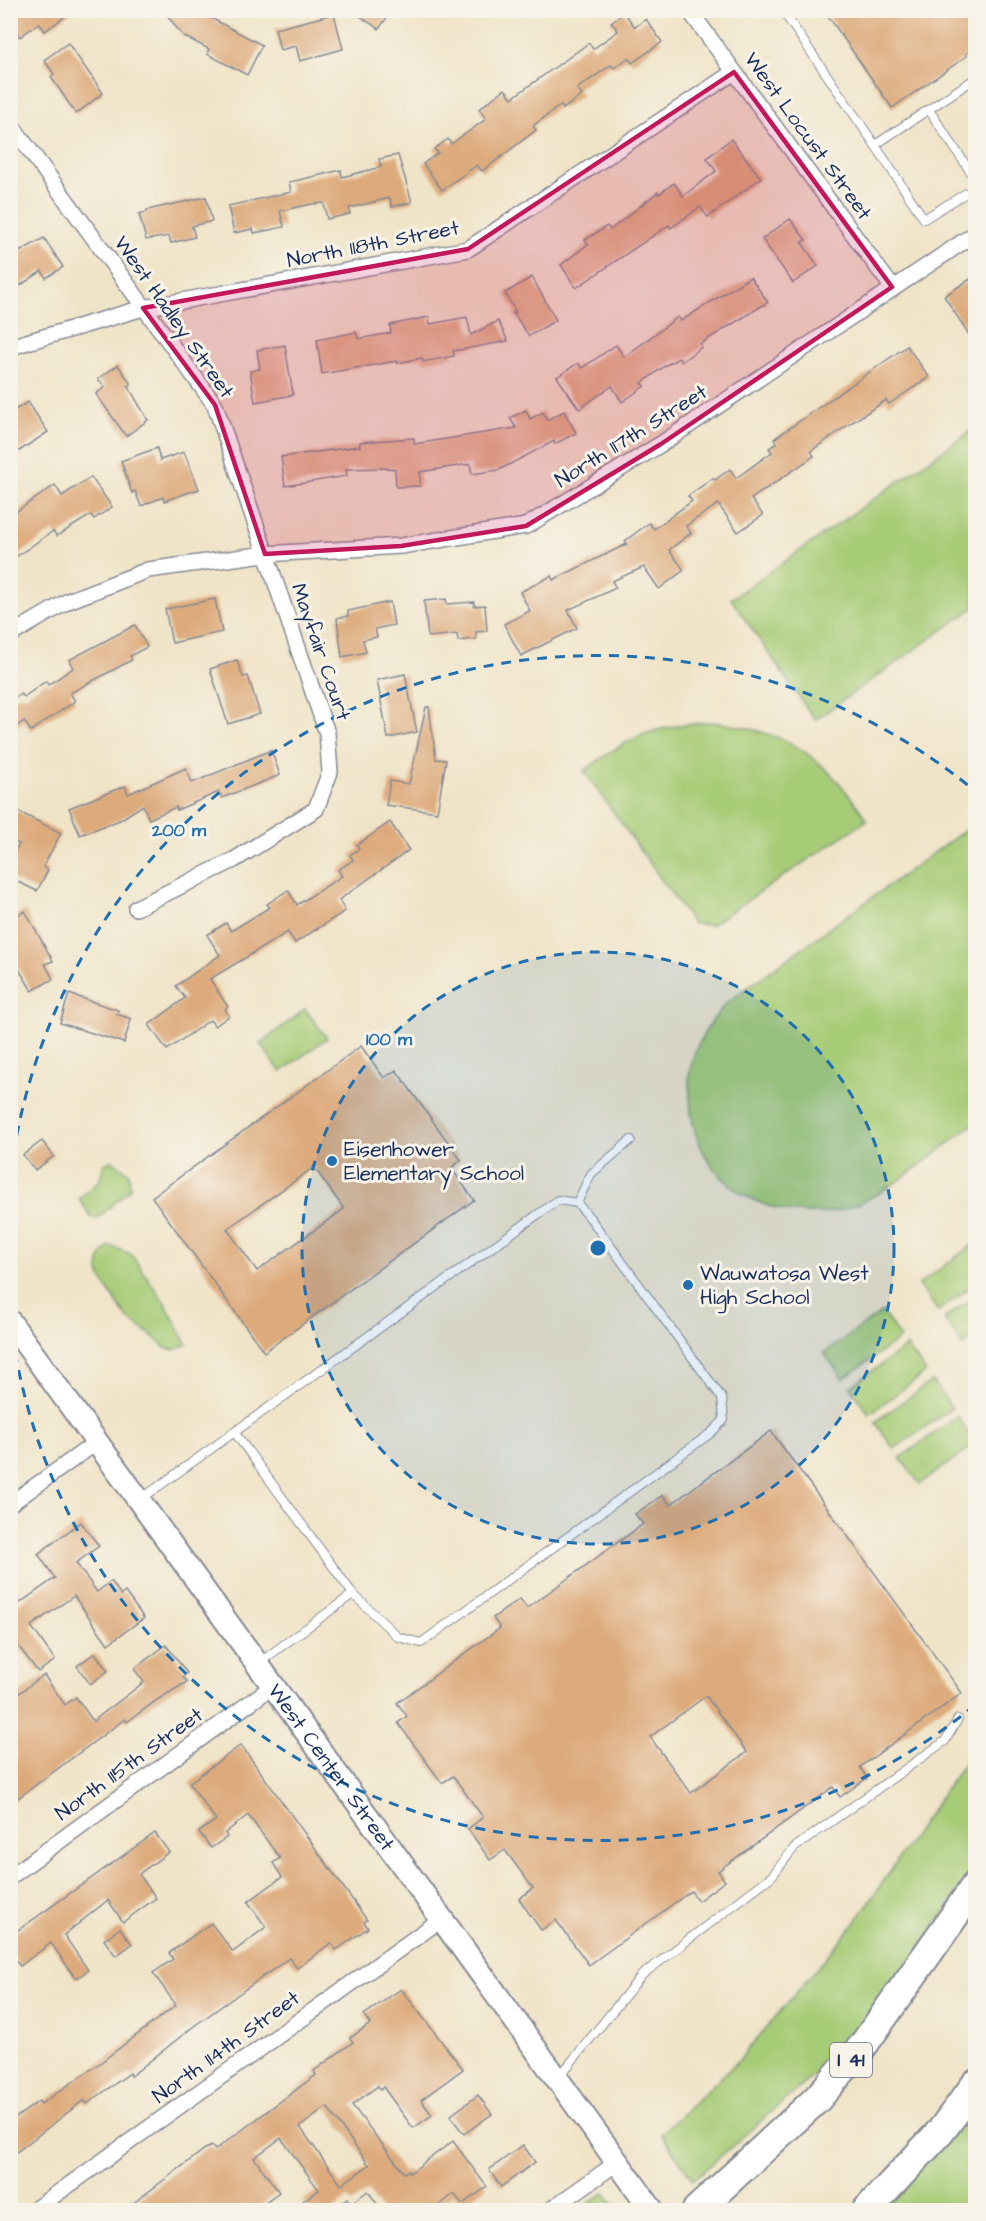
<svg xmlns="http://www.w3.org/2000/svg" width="986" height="2221" font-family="'Architects Daughter',sans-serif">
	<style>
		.green { fill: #a7cc77; stroke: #617e6a; stroke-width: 1.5 }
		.building { fill: #ddaa7b; fill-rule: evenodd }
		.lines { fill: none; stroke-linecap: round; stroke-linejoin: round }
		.lane-casing { stroke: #868a93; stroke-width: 10 }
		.street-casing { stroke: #868a93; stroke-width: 18 }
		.secondary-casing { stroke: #868a93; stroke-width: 26 }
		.highway-casing { stroke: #868a93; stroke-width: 32 }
		.lane { stroke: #fff; stroke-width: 8 }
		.street { stroke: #fff; stroke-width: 15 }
		.secondary { stroke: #fff; stroke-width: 22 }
		.highway { stroke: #fff; stroke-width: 28 }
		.marked { fill: #c2185b; fill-opacity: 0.2; stroke: #c2185b; stroke-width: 4.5; stroke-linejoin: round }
		.ring { fill: none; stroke: #1f6fb2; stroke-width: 3; stroke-dasharray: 10 8 }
		.poi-dot { fill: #1f6fb2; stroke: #f7f3e8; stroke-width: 2 }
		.labels { text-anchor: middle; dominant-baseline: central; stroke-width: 6; stroke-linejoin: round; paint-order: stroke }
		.shield { fill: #f7f3e8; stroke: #5d6a87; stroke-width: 1.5 }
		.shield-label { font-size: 20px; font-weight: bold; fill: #1b2f5e }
		.street-label { font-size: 21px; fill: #1b2f5e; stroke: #f7f3e8 }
		.poi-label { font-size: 21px; fill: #1b2f5e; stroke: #f7f3e8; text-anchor: start }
		.centre { fill: #1f6fb2; stroke: #f7f3e8; stroke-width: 3 }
		.ring-label { font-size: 18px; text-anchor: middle; font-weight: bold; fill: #1f6fb2; stroke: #f7f3e8; stroke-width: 6; stroke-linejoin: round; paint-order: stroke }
	</style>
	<rect width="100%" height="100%" fill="#f7f3e8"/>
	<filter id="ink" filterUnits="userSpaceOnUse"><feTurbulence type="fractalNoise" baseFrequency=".0167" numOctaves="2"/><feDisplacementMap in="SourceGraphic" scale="12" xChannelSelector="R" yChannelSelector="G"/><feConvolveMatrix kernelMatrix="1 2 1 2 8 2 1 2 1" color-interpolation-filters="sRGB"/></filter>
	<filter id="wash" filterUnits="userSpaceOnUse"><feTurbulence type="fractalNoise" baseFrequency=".008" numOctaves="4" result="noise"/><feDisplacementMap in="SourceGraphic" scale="24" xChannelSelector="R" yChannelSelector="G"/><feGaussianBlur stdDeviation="1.35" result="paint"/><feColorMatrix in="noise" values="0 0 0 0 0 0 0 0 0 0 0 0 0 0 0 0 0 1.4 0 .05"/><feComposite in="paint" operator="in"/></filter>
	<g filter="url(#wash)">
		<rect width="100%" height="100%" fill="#f0e4c8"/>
		<g class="green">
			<path d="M975 428V607L815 720 731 599Z"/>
			<path d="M709 722C786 729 825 756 867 820L711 925 693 924 584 771C630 736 650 727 709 722Z"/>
			<path d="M975 823V1123C938 1150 874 1208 829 1212 755 1220 692 1175 690 1098 690 1089 688 1079 690 1070 695 1044 710 1023 726 1003Z"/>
			<path d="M305 1009 327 1038 281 1072 260 1044Z"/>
			<path d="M112 1160 129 1173 130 1189 97 1219 91 1217 79 1199 99 1181 104 1165Z"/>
			<path d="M975 1243V1284L938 1311 918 1285Z"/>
			<path d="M110 1246 131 1254 165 1303 187 1344 175 1350 165 1348C155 1334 143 1331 130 1320 124 1315 120 1307 116 1301 102 1282 88 1263 110 1246Z"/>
			<path d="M975 1296V1337L963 1346 944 1319Z"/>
			<path d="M882 1312 901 1338 843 1379 824 1353Z"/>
			<path d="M907 1346 926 1372 869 1414 850 1387Z"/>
			<path d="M932 1381 952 1408 894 1449 875 1422Z"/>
			<path d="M958 1416 975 1444 920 1484 900 1458Z"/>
			<path d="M975 1751V1868L919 1949 838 2054 693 2180 661 2134 739 2060 855 1923 960 1768Z"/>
			<path d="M975 2087V2200L963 2210H860Z"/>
			<path d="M605 2192 618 2210H579Z"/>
		</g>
		<g id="blocks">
			<g class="building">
				<path d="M10 10H74L45 31 39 23 20 37 10 24Z"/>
				<path d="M163 10H196L262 45 247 75 207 54 209 49 183 36Z"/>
				<path d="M351 10H392L379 29Z"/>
				<path d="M824 10H975V48L966 54 967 56 892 108Z"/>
				<path d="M624 13 635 27 646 19 662 42 632 63 628 58 614 68 611 65 577 89 582 95 563 109 561 105 533 126 536 130 501 157 482 171 477 165 442 190 423 164 438 153 434 149 448 139 451 144 486 119 479 109 505 89 512 98 589 43 593 49 618 31 611 22Z"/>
				<path d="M334 14 343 49 300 61 296 46 280 50 275 29Z"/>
				<path d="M68 43 103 93 76 114 51 77 54 74 44 60Z"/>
				<path d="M731 139 761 178 708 217 700 207 671 228 669 225 576 288 561 265 588 244 585 240 607 226 610 230 658 192 659 194 674 183 683 196 716 171 707 158Z"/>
				<path d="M398 155 412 202 392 207 390 198 349 208 350 214 327 219 324 203 312 204 280 211 284 227 254 233 253 229 234 233 228 206 291 192 289 182 299 180 341 170 342 177 381 167 379 159Z"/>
				<path d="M206 197 212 221 192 226 195 237 171 243 169 236 146 240 139 214 147 212V210Z"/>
				<path d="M790 219 806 240 802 243 818 266 793 283 762 239Z"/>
				<path d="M44 238 63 267 46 278 42 271 10 292V257Z"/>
				<path d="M975 276V344L944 296Z"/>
				<path d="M532 277 556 320 529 336 513 313 516 312 505 293Z"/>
				<path d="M750 277 768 302 700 344 702 347 681 362 679 358 666 365 642 383 645 386 622 402 612 386 579 409 557 377 578 363 582 368 616 345 624 357 678 317 681 321Z"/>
				<path d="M429 317 430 324 467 317 471 335 498 321 508 341 453 351 454 356 423 362 422 358 397 363V361L322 374 317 340 356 332 358 339 391 333 390 325Z"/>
				<path d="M285 345 293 395 255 402 250 371 260 369 257 350Z"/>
				<path d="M907 346 929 377 889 404 886 400 854 421 811 451 814 456 751 499 763 515 738 532 718 504 686 526 691 533 669 550 684 570 659 589 644 567 612 581 616 588 568 610 577 628 521 656 504 624 530 611 520 592 551 576 553 580 627 544 625 541 649 523 654 529 692 501 688 496 713 478 715 480 730 469 736 478 772 452 769 448 777 443 774 439Z"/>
				<path d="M118 365 131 384 128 386 148 420 126 436 96 394 105 387 98 379Z"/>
				<path d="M28 402 48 432 10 457V413Z"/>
				<path d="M526 410 530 419 543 412 547 420 564 411 576 433 555 444 554 441 499 470 472 474 470 464 420 472V486L396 487 395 469 385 468 346 469 347 476 285 486 281 457 360 446V442L414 438V444L516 428 510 418Z"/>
				<path d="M157 448 160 460 184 452 199 489 164 501 163 497 141 506 135 491 132 493 121 461Z"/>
				<path d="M91 477 112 507 94 519 91 515 57 536 53 531 10 561V516L55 485 62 496Z"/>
				<path d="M215 599 222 632 172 643 165 609Z"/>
				<path d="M446 599 447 604 474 602V606L485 605 487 631 476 632V639L458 641 457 634 428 637 424 601Z"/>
				<path d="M390 602 394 625 375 629 377 637 363 640 366 652 342 657 337 618 348 616V611Z"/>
				<path d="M135 625 147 647 130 656 132 660 70 693 75 701 31 731 24 721 16 727 10 718V701L21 694 24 697 46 681 48 685 73 668 69 660Z"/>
				<path d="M237 660 243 677 248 676 260 714 228 724 210 669Z"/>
				<path d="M405 674 417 732 388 738 377 680Z"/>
				<path d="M426 707H429L436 759 446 760 437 812 386 805 390 781 409 784Z"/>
				<path d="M271 750 280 775 222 798 219 792 177 810 176 807 149 819 143 805 120 820 80 835 69 808 125 786 128 794 186 768 192 783Z"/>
				<path d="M15 810 61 833 43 867 48 870 37 891 10 878V860L19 844 10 839V819Z"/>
				<path d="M390 822 409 850 339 900 345 911 295 943 288 932 210 979 228 1007 225 1009 229 1016 215 1026 210 1020 167 1050 149 1025 185 998 176 986 220 955 207 935 226 923 231 931 270 907 267 904 288 890 297 905 342 876 338 870 353 860 350 855 359 849 357 845Z"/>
				<path d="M25 911 53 961 45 964 53 979 32 991 10 954V919Z"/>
				<path d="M69 994 118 1010 117 1014 131 1019 124 1043 60 1023Z"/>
				<path d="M361 1046 384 1078 396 1070 461 1160 451 1168 474 1200 264 1352 152 1197ZM314 1167 344 1209 257 1271 227 1229Z"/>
				<path d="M42 1141 54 1156 35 1170 23 1155Z"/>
				<path d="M771 1431 962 1693 860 1767 867 1778 840 1797 833 1787 718 1871 725 1881 698 1901 691 1891 589 1965 556 1920 541 1930 519 1899 533 1888 505 1850 490 1860 468 1829 483 1817 453 1776 442 1783 398 1723 407 1716 397 1703 500 1628 493 1618 520 1599 527 1608 643 1524 635 1514 663 1495 670 1505ZM706 1696 747 1752 691 1793 650 1737Z"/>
				<path d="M81 1522 99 1546 76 1563 97 1592 111 1581 121 1595 125 1592 144 1618 108 1644 74 1596 31 1626 55 1660 38 1672 10 1635V1610L55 1578 38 1554Z"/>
				<path d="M166 1645 187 1673 183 1677 187 1682 157 1700 127 1722 125 1719 10 1804V1700L44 1675 65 1705 76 1697 93 1721 144 1682 134 1669Z"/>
				<path d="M95 1653 108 1671 90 1684 77 1666Z"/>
				<path d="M241 1745 367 1920 364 1922 368 1928 336 1950 331 1943 297 1968 289 1958 194 2026 131 2076 130 2073 87 2104 84 2100 10 2157V2122L39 2101 41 2104 100 2063 176 2005 153 1973 173 1959 169 1953 211 1923 233 1952 266 1927 248 1902 282 1877 273 1863 280 1858 248 1815 225 1833 227 1837 211 1848 199 1832 216 1820 189 1783Z"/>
				<path d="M155 1833 169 1852 139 1874 156 1898 123 1922 108 1900 64 1935 88 1970 76 1979 51 1943 20 1966 10 1953V1936Z"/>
				<path d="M120 1928 132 1944 116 1956 104 1940Z"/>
				<path d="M401 1989 463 2069 421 2100 432 2115 413 2128 383 2087 380 2090 378 2086 352 2105 404 2173 408 2170 410 2173 453 2141 487 2187 462 2204 454 2194 431 2211H382L368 2191 351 2203 348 2198 331 2211H310L303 2201 319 2190 281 2138 254 2158 279 2192 253 2211H123L205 2149 212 2146 215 2150 316 2075 314 2071 353 2042 350 2038 370 2024 364 2015ZM327 2107 369 2165 341 2185 300 2127Z"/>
				<path d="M478 2095 492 2114 464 2134 450 2116Z"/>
				<path d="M523 2145 535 2162 501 2187 489 2170Z"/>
			</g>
		</g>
	</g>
	<g filter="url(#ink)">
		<use href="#blocks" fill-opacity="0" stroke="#868a93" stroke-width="1.5"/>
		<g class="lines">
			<defs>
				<g id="lane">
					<path d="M782 10 875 145 976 78"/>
					<path d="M929 110 976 180"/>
					<path d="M875 145 924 219 976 187"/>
					<path d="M577 1203 591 1174 631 1140"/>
					<path d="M141 1499 558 1200 577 1203 590 1218 722 1398 724 1420 711 1433 421 1643 398 1637 353 1594 235 1433"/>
					<path d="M260 1662 353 1594"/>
					<path d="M559 2077 642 1975 772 1876 794 1848 945 1741 958 1719"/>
				</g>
				<g id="street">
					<path d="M689 10 892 287"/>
					<path d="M10 123 215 405 327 733 330 772 316 809 234 860 136 908"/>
					<path d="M10 347 143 308 468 249 734 72"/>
					<path d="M10 635 68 601 148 570 265 554 401 546 526 526 661 444 976 233"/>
					<path d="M10 1504 97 1442"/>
					<path d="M10 1877 273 1686"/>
					<path d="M34 2210 443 1918"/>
					<path d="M550 2210 618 2162"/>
				</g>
				<g id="secondary">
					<path id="s1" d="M10 1322 652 2210"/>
				</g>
				<g id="highway">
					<path d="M697 2210 817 2099 862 2047 976 1885"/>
					<path d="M867 2210 941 2131 976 2084"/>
				</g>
			</defs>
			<use href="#lane" class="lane-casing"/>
			<use href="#street" class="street-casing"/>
			<use href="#secondary" class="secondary-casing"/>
			<use href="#highway" class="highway-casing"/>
			<use href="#lane" class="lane"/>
			<use href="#street" class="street"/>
			<use href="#secondary" class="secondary"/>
			<use href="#highway" class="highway"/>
		</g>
	</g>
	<path class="marked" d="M734 72 892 287 661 444 526 526 401 546 265 554 215 405 143 308 468 249Z"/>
	<circle cx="598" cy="1248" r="296" fill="#1f6fb2" fill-opacity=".12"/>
	<g class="ring">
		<circle cx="598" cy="1248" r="296"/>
		<path d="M975 1705A592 592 0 0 1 11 1325M11 1171A592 592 0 0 1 975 791"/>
	</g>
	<g class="poi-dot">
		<circle cx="332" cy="1161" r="6"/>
		<circle cx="688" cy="1285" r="6"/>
	</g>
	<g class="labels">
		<rect class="shield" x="830" y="2043" width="42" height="34" rx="4.5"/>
		<g class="shield-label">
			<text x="851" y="2060">I 41</text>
		</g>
		<g class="street-label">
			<text transform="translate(808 136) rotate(54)">West Locust Street</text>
			<text transform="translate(373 244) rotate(-11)">North 118th Street</text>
			<text transform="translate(174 317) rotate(55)">West Hadley Street</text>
			<text transform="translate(631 436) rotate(-32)">North 117th Street</text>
			<text transform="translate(321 652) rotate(71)">Mayfair Court</text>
			<text transform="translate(129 1764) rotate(-36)">North 115th Street</text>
			<text stroke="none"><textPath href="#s1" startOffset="549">West Center Street</textPath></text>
			<text transform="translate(226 2047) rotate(-36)">North 114th Street</text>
		</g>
		<g class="poi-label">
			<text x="344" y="1149">Eisenhower<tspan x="344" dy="24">Elementary School</tspan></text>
			<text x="700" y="1273">Wauwatosa West<tspan x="700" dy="24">High School</tspan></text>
		</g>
	</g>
	<circle cx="598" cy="1248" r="9" class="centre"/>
	<g class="ring-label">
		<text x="179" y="836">200 m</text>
		<text x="389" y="1045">100 m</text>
	</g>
	<rect width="986" height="2221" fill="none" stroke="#f7f3e8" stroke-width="36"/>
</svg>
